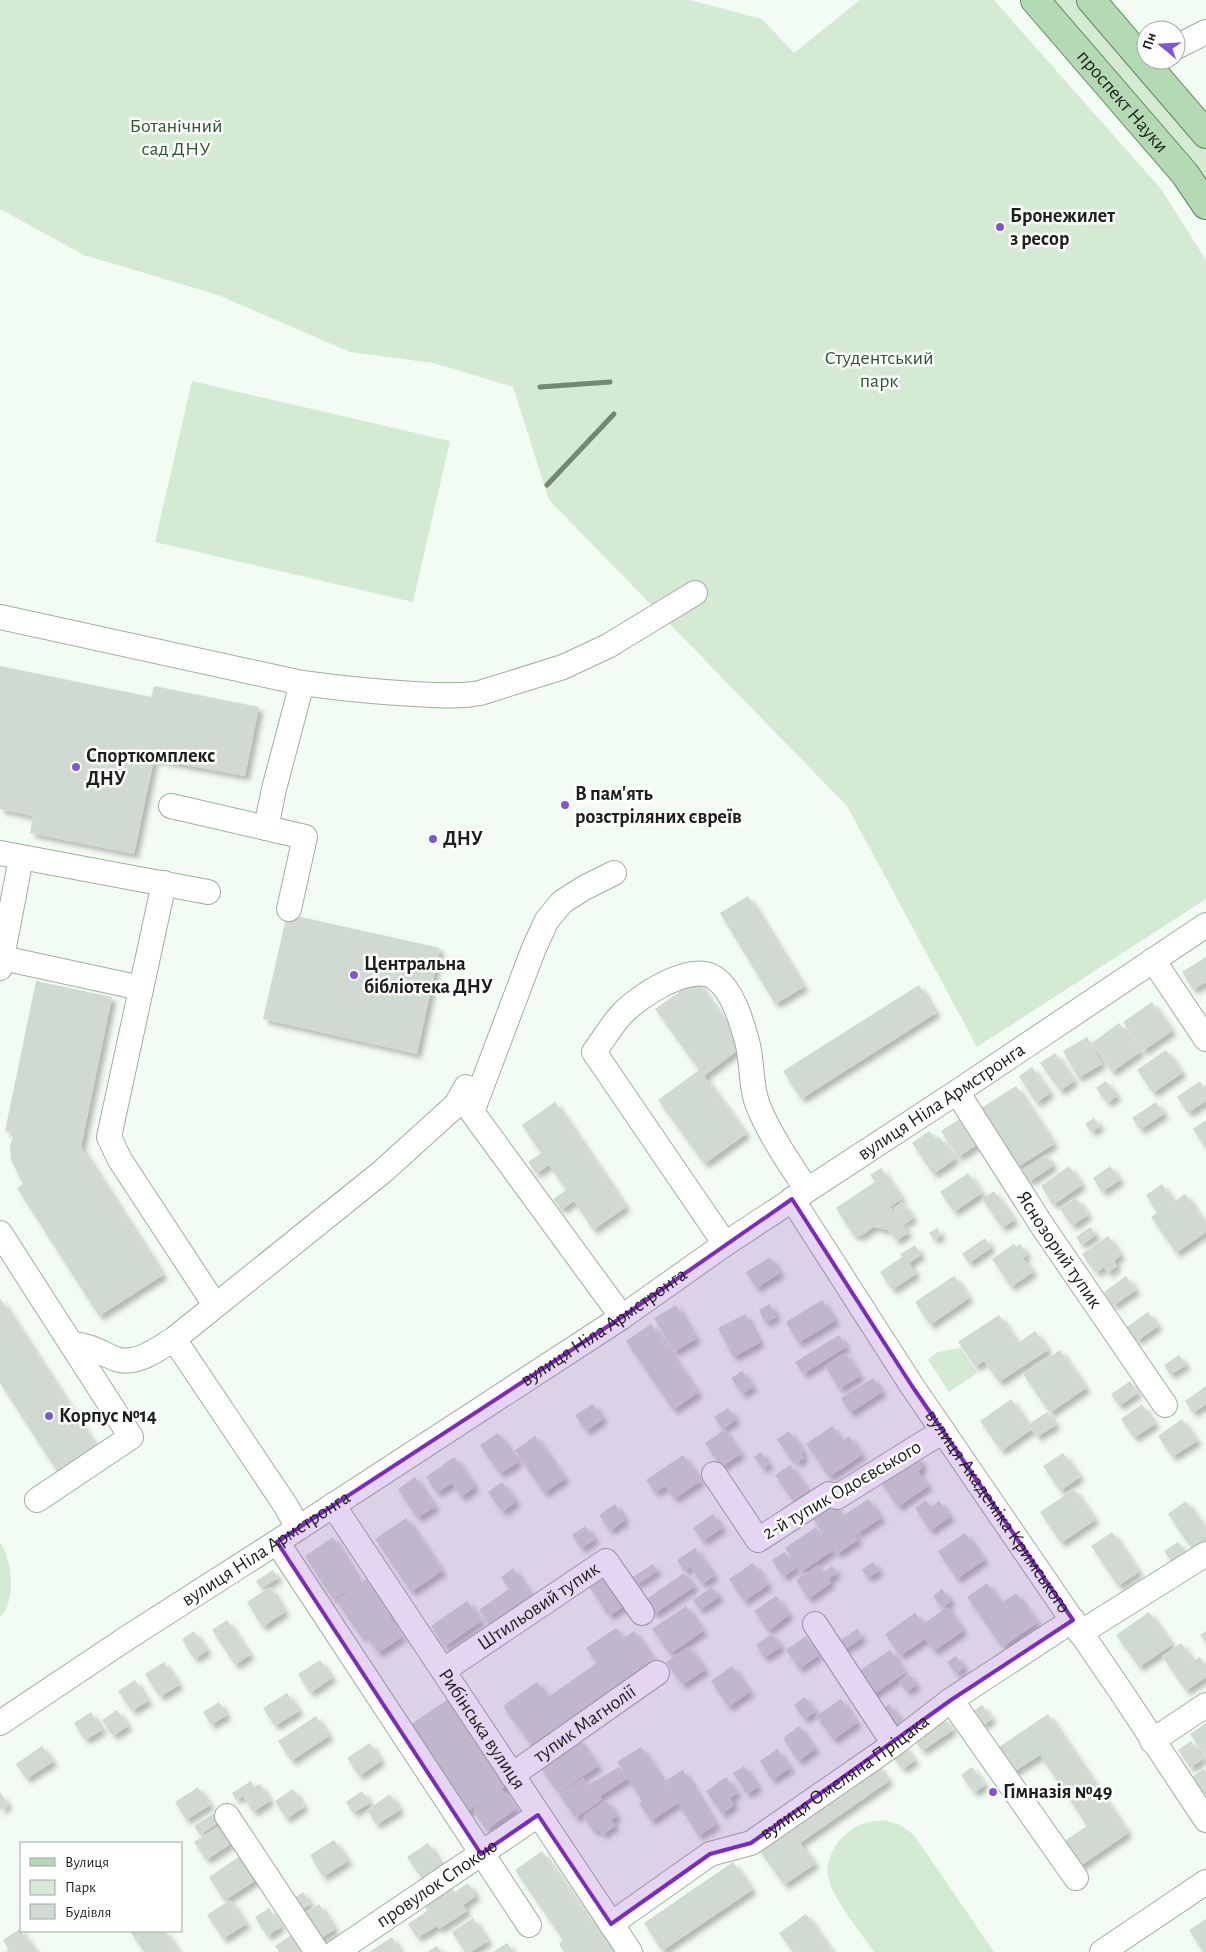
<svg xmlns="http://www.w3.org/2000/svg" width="1206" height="1952" font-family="'Alegreya Sans',sans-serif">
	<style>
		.green { fill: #d4ead3 }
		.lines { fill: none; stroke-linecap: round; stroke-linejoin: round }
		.stream { stroke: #738772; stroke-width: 5 }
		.building { fill: #d1dad1; filter: url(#shadow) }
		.minor-casing { stroke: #a3aca3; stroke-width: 26 }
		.major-casing { stroke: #5e895e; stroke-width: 30 }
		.minor { stroke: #fff; stroke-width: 24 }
		.major { stroke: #b4dab3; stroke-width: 28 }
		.marked { fill: #7b2cbf; fill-opacity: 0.2; stroke: #7b2cbf; stroke-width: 4; stroke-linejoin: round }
		.poi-dot { fill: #7d58d2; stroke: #fff; stroke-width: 2 }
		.labels { text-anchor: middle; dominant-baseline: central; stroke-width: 5; stroke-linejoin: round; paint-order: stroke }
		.street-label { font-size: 20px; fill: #1c1f1c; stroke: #fff }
		.park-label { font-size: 20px; fill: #2e582f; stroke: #fff }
		.poi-label { font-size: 20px; font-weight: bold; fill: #1c1f1c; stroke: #fff; text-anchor: start }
	</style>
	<defs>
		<filter id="shadow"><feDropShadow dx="4.5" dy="4.5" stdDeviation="2.5" flood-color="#0004"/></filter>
	</defs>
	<rect width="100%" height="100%" fill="#f3fcf2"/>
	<g class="green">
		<path d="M0 0H690L762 19 794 53 860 0H994L1161 189 1206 260V899L977 1047 847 806 549 500 513 387 433 363 350 352 218 295 84 255 0 209Z"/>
		<path d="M1046 0H1077L1206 149V190Z"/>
		<path d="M192 381 450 441 413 602 155 542Z"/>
		<path d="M960 1348 977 1373 949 1392 928 1360 937 1352Z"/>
		<path d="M0 1542C12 1560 17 1600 0 1617Z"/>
		<path d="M884 1820 900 1825 914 1835 994 1952H874C862 1934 831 1897 828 1876 826 1863 832 1849 840 1840 854 1825 864 1822 884 1820Z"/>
	</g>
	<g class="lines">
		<g class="stream">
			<path d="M540 387 610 382"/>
			<path d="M547 485 614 414"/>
		</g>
	</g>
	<g class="building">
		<path d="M0 666 151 697 154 686 259 707 245 776 154 759 134 854 30 833 33 816 0 809Z"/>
		<path d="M748 896 804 987 775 1004 720 913Z"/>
		<path d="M287 914 440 948 417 1054 263 1019Z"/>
		<path d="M1206 957V982L1193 990 1182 972Z"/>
		<path d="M696 980 743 1046 704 1076 746 1134 704 1164 658 1100 699 1070 655 1009Z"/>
		<path d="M36 981 112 997 81 1147 163 1275 99 1316 17 1188 23 1184 11 1160 10 1147 14 1133 5 1131Z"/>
		<path d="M919 985 936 1013 801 1099 783 1071Z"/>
		<path d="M1152 1002 1172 1031 1143 1051 1123 1022Z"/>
		<path d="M1119 1023 1140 1052 1112 1072 1092 1043Z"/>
		<path d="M1087 1037 1102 1064 1078 1078 1063 1051Z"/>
		<path d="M1166 1050 1182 1073 1153 1093 1137 1070Z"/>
		<path d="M1055 1053 1074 1081 1060 1091 1040 1063Z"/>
		<path d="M1032 1067 1050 1093 1036 1103 1019 1076Z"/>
		<path d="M1106 1081 1117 1096 1107 1103 1096 1088Z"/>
		<path d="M1200 1081 1204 1088 1206 1086V1101L1188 1113 1177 1097Z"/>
		<path d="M1016 1086 1054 1144 1016 1168 978 1110Z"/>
		<path d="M555 1102 626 1207 593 1230 574 1201 561 1210 553 1199 566 1190 549 1165 536 1174 528 1162 541 1153 522 1125Z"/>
		<path d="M1156 1102 1164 1114 1140 1130 1132 1118Z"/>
		<path d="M961 1118 978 1144 958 1157 941 1131Z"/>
		<path d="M1094 1118 1100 1127 1091 1132 1085 1124Z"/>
		<path d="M1206 1120V1149L1193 1129Z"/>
		<path d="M929 1131 935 1139 939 1137 955 1159 933 1174 912 1143Z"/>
		<path d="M1046 1155 1053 1166 1029 1182 1021 1171Z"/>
		<path d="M1069 1166 1082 1185 1053 1205 1041 1186Z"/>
		<path d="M1110 1166 1120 1180 1102 1192 1093 1178Z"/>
		<path d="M881 1168 902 1199 891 1206 881 1193 908 1233 896 1241 888 1230 873 1227 861 1236 853 1235 836 1208 875 1182 870 1175Z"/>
		<path d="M968 1173 982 1193 954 1212 940 1192Z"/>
		<path d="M1162 1184 1174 1202 1185 1194 1206 1225V1232L1176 1253 1151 1217 1157 1213 1146 1195Z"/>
		<path d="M994 1191 1014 1220 1002 1228 982 1199Z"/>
		<path d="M1076 1198 1088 1215 1072 1226 1060 1209Z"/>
		<path d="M902 1202 913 1218 904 1224 894 1208Z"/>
		<path d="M1090 1227 1096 1235 1081 1245 1076 1237Z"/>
		<path d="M937 1228 941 1235 934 1240 929 1233Z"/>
		<path d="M1108 1236 1121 1255 1114 1261 1117 1266 1108 1273 1104 1267 1096 1273 1082 1254Z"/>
		<path d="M985 1238 991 1248 969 1263 962 1254Z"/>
		<path d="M1014 1244 1016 1247 1020 1244 1027 1255 1023 1258 1033 1272 1011 1287 992 1259Z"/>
		<path d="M915 1245 921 1255 909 1263 916 1274 892 1290 880 1272 902 1257 900 1254Z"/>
		<path d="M770 1257 780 1273 756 1288 746 1272Z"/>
		<path d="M954 1276 969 1298 930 1325 915 1302Z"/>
		<path d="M1126 1276 1136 1290 1113 1306 1104 1292Z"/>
		<path d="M0 1298 97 1448 58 1473 0 1383Z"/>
		<path d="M822 1300 835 1321 798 1343 786 1322Z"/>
		<path d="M770 1304 776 1317 765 1323 759 1310Z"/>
		<path d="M676 1305 696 1339 674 1352 654 1318Z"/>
		<path d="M1148 1312 1158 1326 1137 1341 1127 1327Z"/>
		<path d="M745 1314 760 1343 733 1357 718 1328Z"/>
		<path d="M999 1315 1018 1343 1035 1331 1048 1350 999 1382 984 1361 975 1367 958 1342Z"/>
		<path d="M651 1324 698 1393 673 1410 626 1341Z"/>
		<path d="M839 1335 846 1347 803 1374 795 1362Z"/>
		<path d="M1060 1350 1086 1388 1050 1413 1023 1374Z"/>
		<path d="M845 1353 860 1376 839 1389 825 1366Z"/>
		<path d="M1179 1355 1186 1365 1170 1375 1164 1365Z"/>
		<path d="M742 1371 753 1387 742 1394 731 1378Z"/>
		<path d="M873 1378 882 1392 850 1413 841 1398Z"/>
		<path d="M1130 1381 1138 1393 1119 1406 1111 1394Z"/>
		<path d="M1206 1386V1404L1193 1413 1185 1401Z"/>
		<path d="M1011 1399 1028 1425 1047 1412 1056 1425 1037 1437 1032 1429 1001 1451 980 1421Z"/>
		<path d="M593 1404 603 1419 586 1431 575 1415Z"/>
		<path d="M1142 1404 1155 1424 1134 1438 1121 1419Z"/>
		<path d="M728 1408 736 1420 722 1429 714 1417Z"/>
		<path d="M1182 1419 1197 1441 1172 1457 1158 1436Z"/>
		<path d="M832 1426 842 1441 849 1436 862 1455 829 1477 806 1444Z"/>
		<path d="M724 1430 741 1454 721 1467 705 1443Z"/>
		<path d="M789 1431 803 1452 801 1453 804 1458 797 1463 794 1458 791 1460 777 1439Z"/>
		<path d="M498 1433 518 1462 500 1474 480 1445Z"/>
		<path d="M535 1436 565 1479 544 1493 515 1450Z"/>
		<path d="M761 1452 769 1464 763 1469 754 1457Z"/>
		<path d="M1063 1453 1080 1477 1060 1491 1043 1466Z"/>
		<path d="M683 1455 701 1481 674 1499 665 1486 655 1493 646 1480Z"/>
		<path d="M454 1457 475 1487 461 1497 452 1483 437 1493 426 1477Z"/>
		<path d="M917 1457 922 1463V1467L918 1472 928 1486 898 1507 878 1478Z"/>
		<path d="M790 1465 808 1491 793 1501 775 1475Z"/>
		<path d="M415 1477 435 1507 417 1518 398 1489Z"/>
		<path d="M502 1482 516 1502 502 1512 488 1492Z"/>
		<path d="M1074 1489 1095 1520 1061 1543 1040 1512Z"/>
		<path d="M868 1499 881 1518 857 1534 844 1515Z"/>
		<path d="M926 1500 931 1507 939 1501 950 1517 930 1531 915 1508Z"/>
		<path d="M1186 1501 1206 1530V1542L1193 1551 1168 1514Z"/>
		<path d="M833 1502 858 1540 837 1554 812 1517Z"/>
		<path d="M615 1504 625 1520 610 1531 599 1515Z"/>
		<path d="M713 1514 722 1528 703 1541 693 1528Z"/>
		<path d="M406 1518 442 1571 411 1592 375 1539Z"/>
		<path d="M585 1526 595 1539 581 1549 572 1535Z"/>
		<path d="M816 1527 832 1551 801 1572 785 1548Z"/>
		<path d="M1112 1532 1139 1572 1118 1586 1091 1546Z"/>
		<path d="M965 1533 984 1560 957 1579 938 1551Z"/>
		<path d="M333 1537 360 1582 333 1600 305 1556Z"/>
		<path d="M1178 1542 1187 1555 1173 1564 1164 1551Z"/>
		<path d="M695 1548 714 1576 702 1584 690 1567 684 1571 677 1560Z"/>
		<path d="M785 1552 796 1568 783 1577 772 1560Z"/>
		<path d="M873 1562 879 1571 868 1578 862 1570Z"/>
		<path d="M753 1563 768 1585 744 1601 729 1579Z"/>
		<path d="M653 1564 657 1571 636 1585 631 1578Z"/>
		<path d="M818 1565 823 1572 832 1566 837 1573 828 1579 831 1583 808 1599 796 1580Z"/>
		<path d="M513 1568 534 1599 491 1628 479 1610 509 1589 501 1577Z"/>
		<path d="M273 1570 278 1578 261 1588 256 1581Z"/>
		<path d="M684 1573 694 1587 654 1614 645 1600Z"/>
		<path d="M607 1575 627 1604 609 1616 589 1587Z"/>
		<path d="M366 1579 391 1617 389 1618 402 1637 378 1653 365 1635 385 1621 361 1637 336 1600Z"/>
		<path d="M987 1583 1001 1603 1016 1593 1037 1623 1002 1647 967 1597Z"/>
		<path d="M270 1587 285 1612 262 1627 247 1602Z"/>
		<path d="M712 1587 719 1597 700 1610 693 1600Z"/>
		<path d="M942 1589 951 1601 942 1608 933 1596Z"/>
		<path d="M776 1596 789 1615 768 1631 754 1611Z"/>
		<path d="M467 1601 481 1621 444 1647 431 1626Z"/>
		<path d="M686 1606 703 1631 670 1654 652 1629Z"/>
		<path d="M947 1607 963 1631 934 1651 925 1639 900 1656 885 1634 915 1613 923 1624Z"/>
		<path d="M1149 1612 1172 1645 1139 1667 1116 1635Z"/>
		<path d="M227 1620 250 1655 235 1665 212 1630Z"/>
		<path d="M616 1628 624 1638 634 1631 657 1665 535 1751 503 1706 537 1682 548 1697 597 1663 586 1648Z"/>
		<path d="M857 1629 862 1638 844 1650 838 1642Z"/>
		<path d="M194 1631 207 1651 194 1659 182 1639Z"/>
		<path d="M1206 1631V1643L1200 1635Z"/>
		<path d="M772 1634 781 1647 764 1658 756 1645Z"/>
		<path d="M806 1636 819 1655 799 1669 786 1650Z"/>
		<path d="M1181 1643 1193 1661 1200 1657 1206 1666V1677L1186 1691 1162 1656Z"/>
		<path d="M689 1647 705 1670 682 1685 666 1662Z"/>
		<path d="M890 1650 905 1673 871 1696 856 1673Z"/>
		<path d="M956 1656 964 1668 956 1674 947 1662Z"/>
		<path d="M320 1660 332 1678 310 1693 298 1674Z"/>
		<path d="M164 1662 179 1685 160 1697 145 1674Z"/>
		<path d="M732 1666 750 1692 728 1707 711 1681Z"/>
		<path d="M909 1674 916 1685 906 1692 899 1681Z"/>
		<path d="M135 1680 148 1701 132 1711 118 1691Z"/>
		<path d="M287 1693 299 1711 275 1726 263 1708Z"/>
		<path d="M451 1697 509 1784 461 1816 403 1730Z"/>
		<path d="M805 1697 815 1712 804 1719 794 1705Z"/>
		<path d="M841 1699 857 1723 833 1740 816 1716Z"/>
		<path d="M219 1702 227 1715 211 1725 203 1712Z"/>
		<path d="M889 1704 904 1725 892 1733 878 1712Z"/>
		<path d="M982 1705 992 1719 982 1726 972 1712Z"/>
		<path d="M117 1710 128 1726 113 1736 102 1720Z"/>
		<path d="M91 1712 102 1730 85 1740 74 1723Z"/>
		<path d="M1048 1714 1128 1833 1076 1869 1060 1844 1087 1826 1040 1755 1012 1773 996 1749Z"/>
		<path d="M316 1716 329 1736 291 1761 278 1741Z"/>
		<path d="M944 1718 953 1730 922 1751 914 1739Z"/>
		<path d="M1206 1723V1754L1205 1755 1190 1734Z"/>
		<path d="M799 1726 815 1749 798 1761 783 1738Z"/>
		<path d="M577 1737 598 1766 558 1793 539 1765Z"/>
		<path d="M1191 1741 1203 1759 1190 1768 1178 1750Z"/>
		<path d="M370 1743 381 1761 359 1776 347 1758Z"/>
		<path d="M904 1745 915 1761 902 1769 891 1754Z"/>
		<path d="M42 1746 53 1762 26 1779 16 1764Z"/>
		<path d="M641 1747 678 1803 651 1821 639 1803 642 1801 617 1762Z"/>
		<path d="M777 1749 790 1768 772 1780 760 1761Z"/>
		<path d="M877 1764 889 1781 800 1843 815 1864 784 1885 757 1847Z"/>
		<path d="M744 1766 758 1787 747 1794 733 1773Z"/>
		<path d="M619 1767 627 1779 600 1796 602 1800 575 1818 559 1794 583 1778 588 1785Z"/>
		<path d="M972 1767 985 1785 974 1793 961 1775Z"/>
		<path d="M1204 1769 1206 1772V1789L1202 1792 1192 1777Z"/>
		<path d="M683 1770 716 1825 698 1836 665 1781Z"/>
		<path d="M726 1777 737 1793 730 1798 734 1805 722 1814 706 1791Z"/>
		<path d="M251 1781 254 1787 260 1784 270 1801 253 1812 243 1796 236 1800 232 1793Z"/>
		<path d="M198 1787 210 1805 186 1820 175 1802Z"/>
		<path d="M293 1789 304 1807 286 1819 275 1801Z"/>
		<path d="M502 1789 516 1809 486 1830 473 1810Z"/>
		<path d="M362 1791 370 1803 353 1813 346 1802Z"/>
		<path d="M0 1792 8 1805 0 1811Z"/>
		<path d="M390 1794 400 1810 376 1825 367 1810Z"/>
		<path d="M606 1800 617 1816 611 1820 615 1826 602 1835 598 1829 594 1832 583 1816Z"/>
		<path d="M216 1812 221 1821 200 1835 194 1826Z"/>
		<path d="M220 1825 232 1843 206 1860 194 1842Z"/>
		<path d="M334 1840 348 1861 323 1877 310 1855Z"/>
		<path d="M428 1843 444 1869 424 1882 407 1857Z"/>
		<path d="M542 1851 591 1921 596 1918 620 1952H564L559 1944 563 1940 515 1870Z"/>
		<path d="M240 1856 256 1880 224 1901 209 1877Z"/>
		<path d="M733 1862 752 1890 662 1951 644 1923Z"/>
		<path d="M468 1883 476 1896 463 1905 467 1911 439 1929 437 1926 417 1938 408 1924 427 1911 425 1906 452 1888 455 1892Z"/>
		<path d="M303 1892 310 1904 301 1910 293 1899Z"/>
		<path d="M230 1900 246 1924 223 1939 207 1915Z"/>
		<path d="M319 1904 335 1929 317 1941 301 1916Z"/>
		<path d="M269 1908 281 1927 267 1936 255 1917Z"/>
		<path d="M806 1914 832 1952H793L779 1933Z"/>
		<path d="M473 1918 488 1941 471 1952H465L452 1932Z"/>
		<path d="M1206 1919V1952H1203L1189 1930Z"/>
		<path d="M21 1928V1931L36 1952H6L9 1950 3 1940Z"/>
		<path d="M130 1931H165L179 1952H144Z"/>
		<path d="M291 1935 302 1952H279L275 1946Z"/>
		<path d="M392 1937 401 1952H369Z"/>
		<path d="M507 1943 513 1952H493Z"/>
		<path d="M437 1946 441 1952H427Z"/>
	</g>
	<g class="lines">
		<defs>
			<g id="minor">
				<path d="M1176 47 1206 32"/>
				<path d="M0 617 302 683 274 789 266 828"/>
				<path d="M302 683C339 688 376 692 414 694 436 695 459 697 480 693L563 667 608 646 695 593"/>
				<path d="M171 806 305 837 289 909"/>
				<path d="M0 853 208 892"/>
				<path d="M614 873 584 888 562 902 547 920 534 948 472 1112 622 1317"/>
				<path d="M164 883 109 1137 120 1160 215 1305"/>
				<path d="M2 958 141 988"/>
				<path d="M1153 960 1206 1039"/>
				<path d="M0 968 21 858"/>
				<path id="s1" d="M957 1092 1043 1227 1165 1405"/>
				<path id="s2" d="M792 1199 912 1386 1120 1690 1206 1820"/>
				<path d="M0 1233 131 1437 37 1500"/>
				<path d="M725 1244 594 1052C603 1040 611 1026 621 1015 637 997 691 961 715 978 733 991 741 1020 747 1041 753 1063 750 1088 759 1108 770 1135 791 1166 807 1190"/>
				<path d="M174 1339 286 1506 298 1528"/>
				<path d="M72 1344C93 1346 98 1352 116 1359 136 1366 158 1349 174 1339L382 1172 456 1105 466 1087"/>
				<path d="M714 1474 758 1540 829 1494 837 1497 943 1431"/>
				<path id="s3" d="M333 1505 630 1952"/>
				<path d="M277 1542 529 1925"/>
				<path d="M815 1624 894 1744"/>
				<path d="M1080 1633 1206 1554"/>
				<path id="s4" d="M444 1670 606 1561 642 1613"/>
				<path d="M951 1700 1076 1878"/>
				<path id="s5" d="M0 1723 127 1638 277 1542 622 1317 725 1244 957 1092 1206 925"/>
				<path d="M1152 1741 1206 1705"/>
				<path id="s6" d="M512 1775 657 1673"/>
				<path d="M227 1816 317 1952"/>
				<path id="s7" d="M611 1924 710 1854 751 1843 894 1744 951 1700 1073 1620"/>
				<path id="s8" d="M336 1952 538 1815"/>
				<path d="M1102 1952 1206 1882"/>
			</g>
			<g id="major">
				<path id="s9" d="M1035 0 1185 174 1206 205"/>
				<path d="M1091 0 1206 134"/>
			</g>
		</defs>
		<use href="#minor" class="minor-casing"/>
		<use href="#major" class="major-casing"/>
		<use href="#minor" class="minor"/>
		<use href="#major" class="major"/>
	</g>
	<path class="marked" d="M792 1199 912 1386 1073 1620 951 1700 751 1843 710 1854 611 1924 538 1815 481 1854 277 1542 622 1317Z"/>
	<g class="poi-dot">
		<circle cx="1000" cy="227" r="5"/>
		<circle cx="76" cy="767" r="5"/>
		<circle cx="565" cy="805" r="5"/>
		<circle cx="433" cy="839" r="5"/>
		<circle cx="354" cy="975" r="5"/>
		<circle cx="49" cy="1416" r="5"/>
		<circle cx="993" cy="1792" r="5"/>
	</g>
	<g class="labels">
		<g class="street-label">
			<text stroke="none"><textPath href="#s9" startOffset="134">проспект Науки</textPath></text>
			<text stroke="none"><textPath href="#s5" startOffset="1128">вулиця Ніла Армстронга</textPath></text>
			<text stroke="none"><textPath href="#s1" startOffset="188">Яснозорий тупик</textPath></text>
			<text stroke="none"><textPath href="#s5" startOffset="722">вулиця Ніла Армстронга</textPath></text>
			<text transform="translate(842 1490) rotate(-30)">2-й тупик Одоєвського</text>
			<text stroke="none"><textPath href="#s2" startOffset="374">вулиця Академіка Кримського</textPath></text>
			<text stroke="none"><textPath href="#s5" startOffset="318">вулиця Ніла Армстронга</textPath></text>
			<text stroke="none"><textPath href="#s4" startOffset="114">Штильовий тупик</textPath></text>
			<text stroke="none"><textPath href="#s6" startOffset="89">тупик Магнолії</textPath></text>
			<text stroke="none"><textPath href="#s3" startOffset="269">Рибінська вулиця</textPath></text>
			<text stroke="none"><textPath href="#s7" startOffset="278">вулиця Омеляна Пріцака</textPath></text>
			<text stroke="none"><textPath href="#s8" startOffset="122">провулок Спокою</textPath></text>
		</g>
		<g class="park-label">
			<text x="176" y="126">Ботанічний<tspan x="176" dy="23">сад ДНУ</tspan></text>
			<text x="879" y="358">Студентський<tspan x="879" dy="23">парк</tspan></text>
		</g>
		<g class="poi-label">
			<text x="1010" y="216">Бронежилет<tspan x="1010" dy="23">з ресор</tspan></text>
			<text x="86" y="756">Спорткомплекс<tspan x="86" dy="23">ДНУ</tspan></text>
			<text x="575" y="794">В пам'ять<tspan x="575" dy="23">розстріляних євреїв</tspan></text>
			<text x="443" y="839">ДНУ</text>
			<text x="364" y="964">Центральна<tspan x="364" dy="23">бібліотека ДНУ</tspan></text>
			<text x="59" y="1416">Корпус №14</text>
			<text x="1003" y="1792">Гімназія №49</text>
		</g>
	</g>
	<rect x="20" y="1842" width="162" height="90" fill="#ffffff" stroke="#a4a5a4"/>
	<rect x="30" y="1858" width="25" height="8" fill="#b4dab3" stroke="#a4a5a4"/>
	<text x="65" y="1867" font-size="15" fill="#1c1f1c">Вулиця</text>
	<rect x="30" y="1880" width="25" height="15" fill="#d4ead3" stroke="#a4a5a4"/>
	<text x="65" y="1892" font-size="15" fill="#1c1f1c">Парк</text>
	<rect x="30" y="1904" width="25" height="15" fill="#d1dad1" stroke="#a4a5a4"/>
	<text x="65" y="1917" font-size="15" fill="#1c1f1c">Будівля</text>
	<g transform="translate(1161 45) rotate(288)"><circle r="24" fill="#ffffff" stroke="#a4a5a4"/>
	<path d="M0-4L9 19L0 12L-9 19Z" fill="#7d58d2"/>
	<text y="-8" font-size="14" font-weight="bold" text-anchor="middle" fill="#1c1f1c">Пн</text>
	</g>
</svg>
